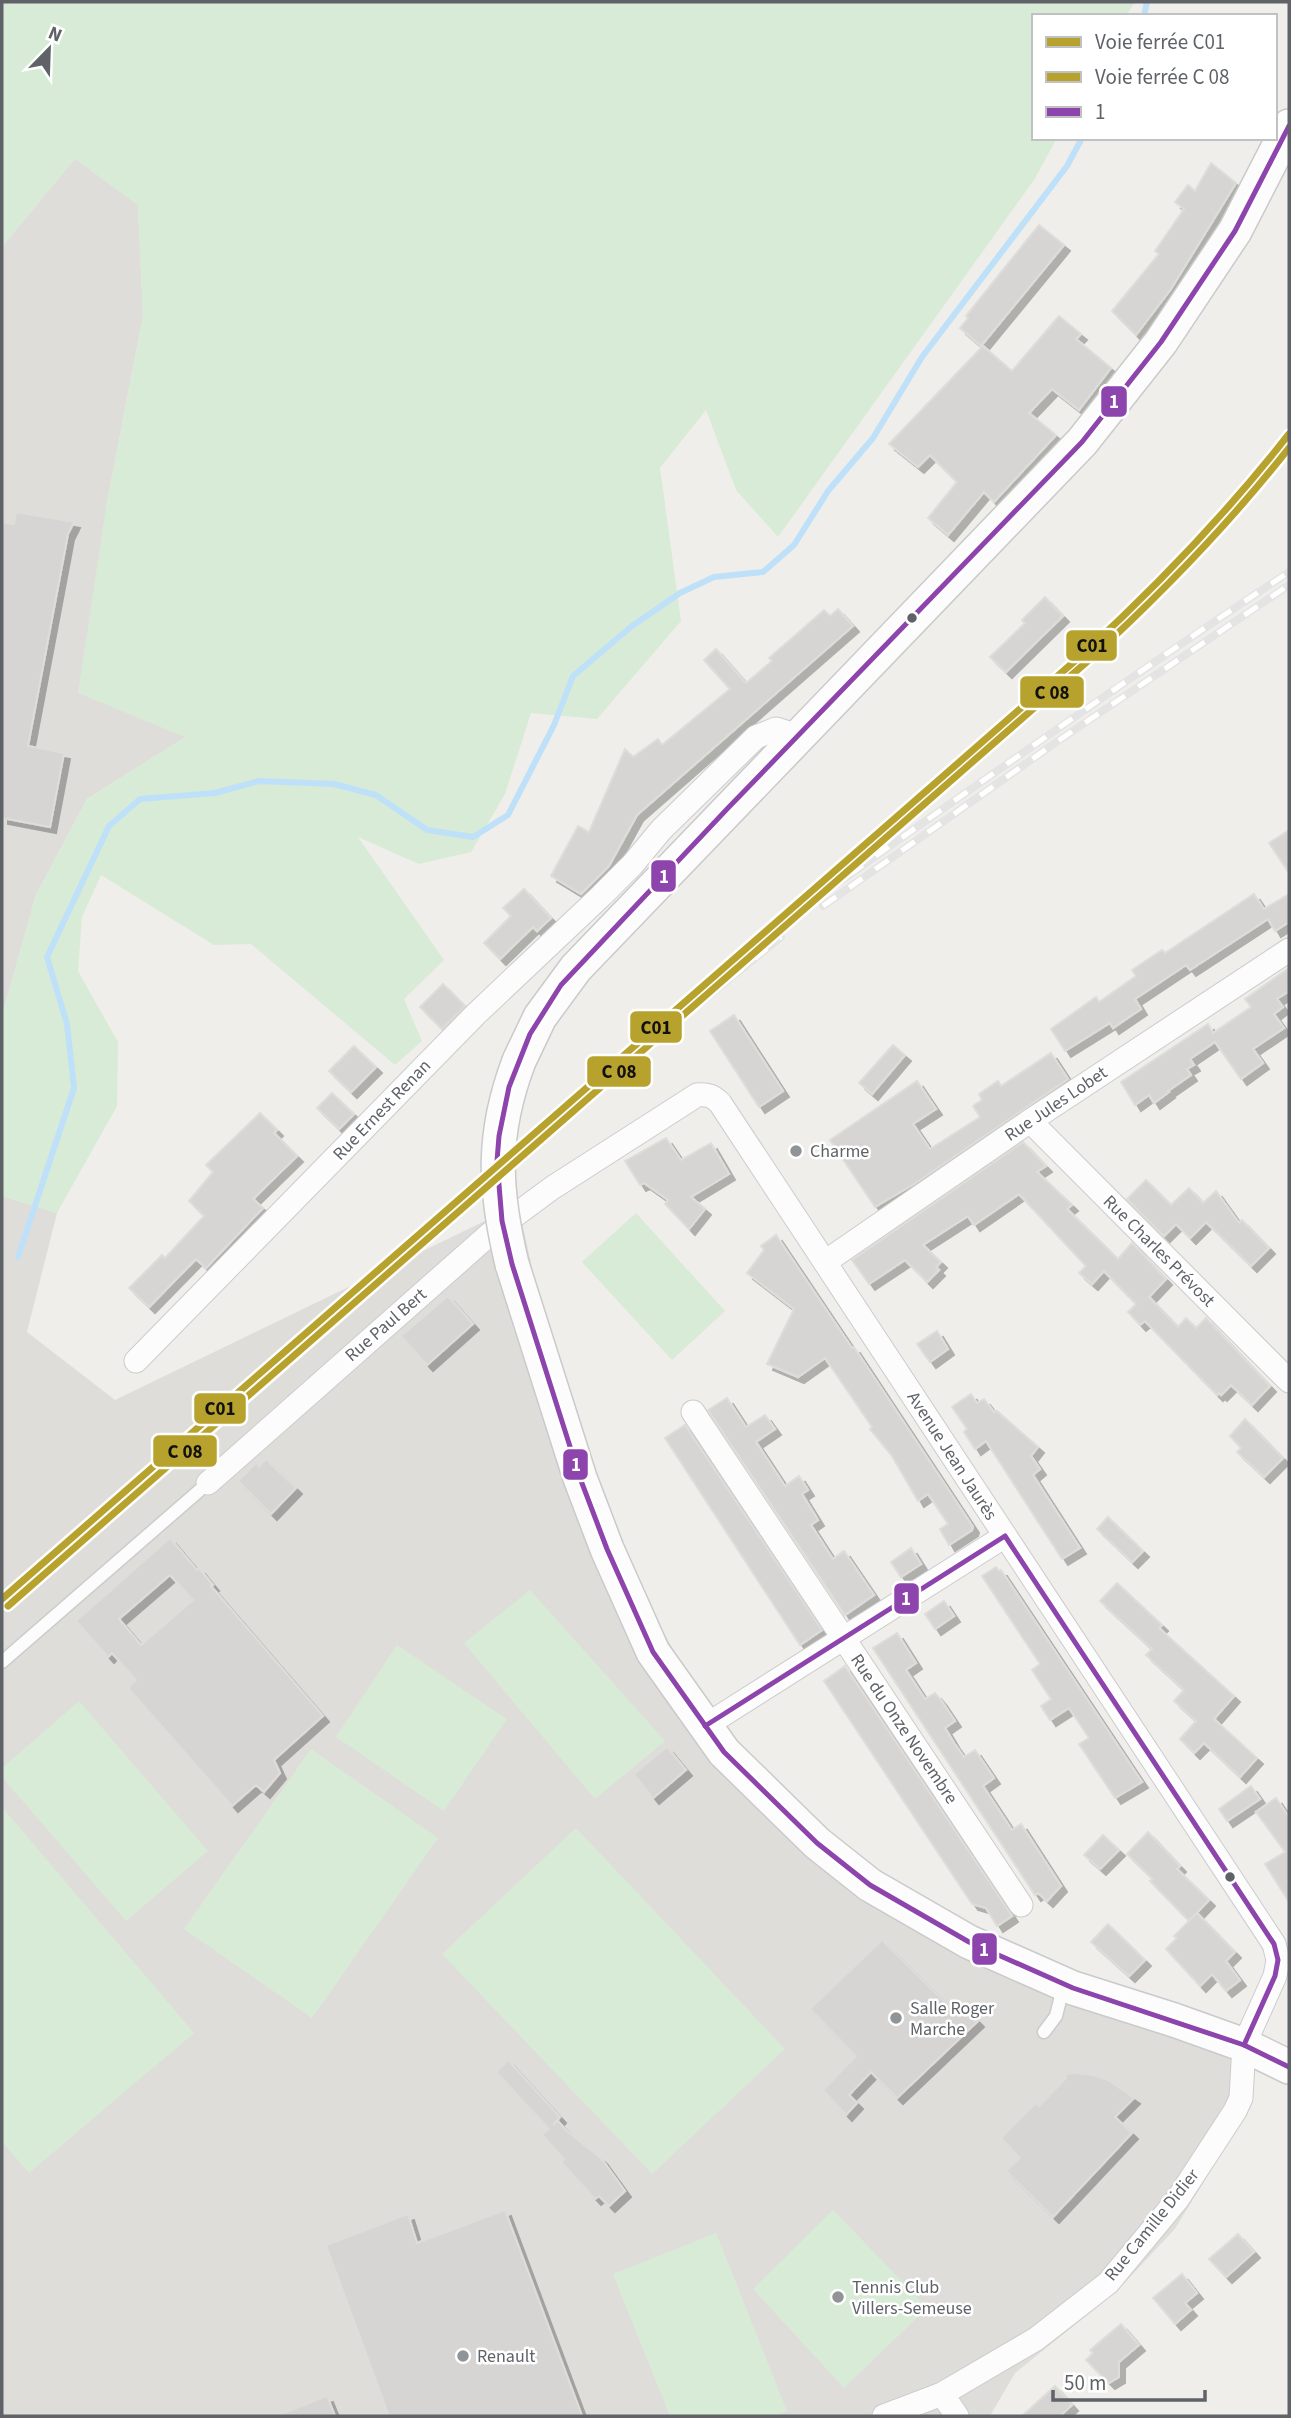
<svg xmlns="http://www.w3.org/2000/svg" width="1291" height="2418" font-family="'Source Sans 3',sans-serif">
	<style>
		.industrial { fill: #dfddda }
		.green { fill: #d8ebd6 }
		.lines { fill: none; stroke-linecap: round; stroke-linejoin: round }
		.stream { stroke: #bfe0f9; stroke-width: 6 }
		.building { fill: #d6d5d3; stroke: #deddd9; stroke-width: 2; fill-rule: evenodd; filter: url(#shadow) }
		.lane-casing { stroke: #cbcccc; stroke-width: 15 }
		.street-casing { stroke: #cbcccc; stroke-width: 25 }
		.secondary-casing { stroke: #cacacb; stroke-width: 36 }
		.lane { stroke: #fdfcfc; stroke-width: 12 }
		.street { stroke: #fdfcfc; stroke-width: 23 }
		.secondary { stroke: #fdfcfc; stroke-width: 33 }
		.rail-casing { stroke: #e4e4e4; stroke-width: 8 }
		.rail { stroke: #fff; stroke-width: 5; stroke-dasharray: 16; stroke-linecap: butt }
		.secondary-bridge-casing { stroke: #cacacb; stroke-width: 36; stroke-linecap: butt }
		.secondary-bridge { stroke: #fdfcfc; stroke-width: 33 }
		.bus-1-casing { stroke: #fff; stroke-width: 10 }
		.bus-1 { stroke: #8e44ad; stroke-width: 5 }
		.rail-1-casing { stroke: #fff; stroke-width: 12 }
		.rail-2-casing { stroke: #fff; stroke-width: 12 }
		.rail-1 { stroke: #b7a22d; stroke-width: 7 }
		.rail-2 { stroke: #b7a22d; stroke-width: 7 }
		.bus-dot { fill: #5f6368; stroke: #fff; stroke-width: 2.5 }
		.poi-dot { fill: #919496; stroke: #fff; stroke-width: 2.5 }
		.labels { text-anchor: middle; dominant-baseline: central; stroke-width: 5; stroke-linejoin: round; paint-order: stroke }
		.street-label { font-size: 18px; fill: #5f6368; stroke: #fff }
		.poi-label { font-size: 18px; fill: #5f6368; stroke: #fff; text-anchor: start }
		.line-badge { stroke: #fff; stroke-width: 2.5 }
		.badge-label { font-size: 19px; text-anchor: middle; font-weight: bold; fill: #fff }
		.pale-badge-label { font-size: 19px; text-anchor: middle; font-weight: bold; fill: #111 }
	</style>
	<defs>
		<filter id="shadow"><feDropShadow dx="6" dy="6" stdDeviation="0" flood-color="#0004"/></filter>
	</defs>
	<rect width="100%" height="100%" fill="#efeeea"/>
	<g class="industrial">
		<path d="M75 158 138 205 143 316 106 508 186 737 87 799 36 895 2 1016V247Z"/>
		<path d="M2 1196 57 1213 27 1332 115 1400 518 1205 543 1316 587 1461 631 1577 704 1702 784 1797 848 1853 1006 1945 1109 1984 1209 2013 1226 2029 1238 2046 1228 2143 1174 2230 1116 2292 1015 2373 990 2416H2Z"/>
	</g>
	<g class="green">
		<path d="M2 2H1135L1126 16H1034V138H1057L1034 180 778 537 736 490 706 410 660 468 681 621 597 719 531 713 505 794 471 852 419 864 358 837 444 960 404 999 422 1041 395 1065 251 944 214 945 101 875 82 917 78 971 118 1042 117 1106 57 1213 2 1196V1016L36 895 87 799 185 737 78 693 106 508 143 316 138 205 75 159 2 247Z"/>
		<path d="M636 1213 725 1311 672 1360 582 1262Z"/>
		<path d="M530 1590 665 1741 595 1799 464 1643Z"/>
		<path d="M397 1645 507 1719 444 1811 336 1737Z"/>
		<path d="M79 1701 208 1851 126 1921 2 1777V1768Z"/>
		<path d="M311 1749 438 1838 312 2018 184 1929Z"/>
		<path d="M2 1807 194 2033 29 2173 2 2142Z"/>
		<path d="M576 1828 785 2049 652 2174 442 1954Z"/>
		<path d="M833 2210 924 2304 921 2308 924 2311 844 2388 753 2289Z"/>
		<path d="M716 2233 787 2411 774 2416H670L613 2274Z"/>
	</g>
	<g class="lines">
		<g class="stream">
			<path d="M1144 16 1147 2"/>
			<path d="M18 1257 74 1088 67 1024 47 957 109 826 140 799 215 793 259 781 334 784 376 795 427 830 473 837 508 815 554 725 573 676 632 626 680 593 714 577 763 572 794 545 828 491 873 438 922 357 1067 166 1082 138"/>
		</g>
	</g>
	<g class="building">
		<path d="M1211 163 1236 183 1171 289 1136 335 1112 311 1159 254 1155 251 1184 209 1175 202 1188 185 1195 191Z"/>
		<path d="M1039 225 1064 245 981 346 960 328 968 318 966 316Z"/>
		<path d="M1059 316 1081 334 1076 339 1111 368 1079 410 1052 389 1029 413 1056 435 994 502 984 492 948 535 928 518 957 482 930 455 918 467 889 444 983 346 1012 371Z"/>
		<path d="M16 512 74 522 68 534 28 746 64 753 50 827 2 818V522L14 524Z"/>
		<path d="M1045 597 1063 616 1006 672 990 657 1025 623 1022 620Z"/>
		<path d="M838 609 853 626 637 815 609 866 581 894 551 876 578 826 589 832 625 749 633 757 658 739 662 745 730 689 704 660 716 649 746 683 772 661 769 658 824 610 830 616Z"/>
		<path d="M1289 830V873L1269 843Z"/>
		<path d="M524 889 551 918 537 931 533 927 500 959 484 943 511 916 503 908Z"/>
		<path d="M1254 894 1264 909 1289 894V922L1275 931 1268 919 1190 970 1186 965 1135 999 1141 1009 1113 1028 1110 1023 1065 1051 1051 1029 1096 997 1099 1002 1136 976 1132 970 1162 950 1165 953Z"/>
		<path d="M1289 968V991L1277 999 1283 1007 1274 1014 1284 1028 1253 1049 1263 1063 1241 1079 1215 1042 1190 1059 1194 1065 1187 1069 1191 1075 1168 1091 1169 1092 1154 1103 1149 1095 1135 1105 1121 1082 1208 1024 1213 1033 1251 1007 1245 999Z"/>
		<path d="M443 984 465 1006 442 1029 420 1007Z"/>
		<path d="M734 1015 783 1091 759 1107 710 1031Z"/>
		<path d="M893 1045 905 1055 872 1094 859 1083Z"/>
		<path d="M354 1046 376 1067 351 1092 329 1071Z"/>
		<path d="M1051 1053 1068 1079 914 1184 875 1207 830 1140 917 1081 936 1109 913 1124 930 1149 980 1117 973 1106 982 1100 979 1094 998 1081 1001 1086Z"/>
		<path d="M332 1093 354 1114 339 1129 317 1108Z"/>
		<path d="M260 1113 277 1130 274 1133 297 1156 253 1199 263 1208 206 1268 196 1259 149 1307 129 1288 162 1255 165 1258 204 1216 189 1201 213 1172 206 1165Z"/>
		<path d="M666 1138 681 1160 711 1143 729 1174 691 1197 705 1209 689 1229 665 1204 668 1200 644 1183 640 1185 625 1161Z"/>
		<path d="M1023 1142 1046 1166 1037 1172 1072 1205 1067 1209 1118 1259 1132 1243 1166 1279 1149 1297 1178 1327 1186 1318 1196 1328 1206 1318 1270 1386 1252 1405 1231 1385 1221 1395 1219 1393 1217 1395 1145 1321 1140 1325 1128 1312 1136 1304 1104 1271 1092 1284 1079 1273 1086 1266 1019 1194 974 1225 968 1216 923 1245 941 1262 936 1267 939 1270 927 1282 905 1260 869 1284 852 1260Z"/>
		<path d="M1146 1180 1171 1205 1189 1188 1203 1203 1216 1191 1239 1223 1242 1220 1269 1248 1251 1266 1206 1222 1190 1238 1176 1224 1164 1236 1127 1199Z"/>
		<path d="M776 1235 852 1348 854 1347 973 1527 972 1530 949 1545 940 1529 948 1524 928 1494 918 1501 892 1456 870 1429 872 1427 825 1358 798 1377 767 1364 794 1309 747 1273 764 1250 761 1246Z"/>
		<path d="M448 1296 473 1324 427 1365 401 1336Z"/>
		<path d="M937 1331 948 1349 930 1362 917 1344Z"/>
		<path d="M971 1394 977 1403 984 1399 994 1412 997 1411 1038 1447 1031 1456 1040 1469 1033 1475 1080 1548 1062 1559 986 1441 975 1449 964 1432 967 1429 952 1407Z"/>
		<path d="M727 1398 746 1427 765 1415 775 1429 756 1442 785 1486 799 1476 808 1490 802 1494 818 1520 811 1525 833 1559 844 1551 874 1595 845 1615 708 1410Z"/>
		<path d="M1245 1419 1283 1458 1264 1477 1237 1452 1241 1448 1230 1436Z"/>
		<path d="M685 1425 822 1630 800 1645 665 1438Z"/>
		<path d="M266 1459 296 1488 271 1514 238 1481 256 1463 259 1467Z"/>
		<path d="M1108 1517 1143 1551 1132 1562 1097 1529Z"/>
		<path d="M170 1538 197 1570 199 1568 213 1585 211 1586 323 1716 274 1760 280 1773 264 1792 256 1785 232 1806 128 1688 136 1680 112 1653 108 1657 76 1621ZM170 1575 193 1600 141 1645 119 1619Z"/>
		<path d="M911 1548 921 1564 901 1577 891 1562Z"/>
		<path d="M996 1567 999 1571 1001 1570 1142 1782 1115 1798 1079 1744 1089 1738 1069 1708 1050 1720 1041 1706 1051 1699 1032 1670 1040 1664 982 1576Z"/>
		<path d="M1117 1583 1162 1625 1159 1628 1234 1696 1214 1719 1257 1758 1240 1777 1204 1743 1194 1753 1180 1739 1196 1721 1174 1701 1184 1690 1146 1655 1152 1649 1100 1601Z"/>
		<path d="M944 1601 954 1616 935 1629 925 1614Z"/>
		<path d="M897 1633 916 1663 906 1670 925 1699 935 1693 941 1700 955 1721 945 1728 954 1743 964 1757 975 1750 994 1778 983 1786 1012 1830 1021 1824 1061 1886 1047 1901 1038 1893 1035 1895 873 1648Z"/>
		<path d="M845 1666 1012 1916 997 1926 986 1908 972 1904 824 1681Z"/>
		<path d="M667 1747 686 1770 653 1798 634 1774Z"/>
		<path d="M1251 1786 1260 1799 1227 1821 1219 1809Z"/>
		<path d="M1276 1798 1289 1817V1902L1265 1864 1285 1852 1256 1812Z"/>
		<path d="M1148 1832 1180 1866 1177 1869 1209 1900 1189 1921 1150 1881 1153 1879 1127 1854Z"/>
		<path d="M1103 1835 1119 1850 1100 1869 1084 1855Z"/>
		<path d="M1197 1913 1235 1952 1226 1961 1240 1980 1226 1991 1212 1974 1200 1986 1166 1949 1177 1938 1174 1936Z"/>
		<path d="M1108 1924 1145 1960 1129 1976 1091 1942Z"/>
		<path d="M882 1940 957 2014 964 2007 978 2021 897 2098 871 2072 849 2095 857 2103 846 2115 823 2090 856 2056 810 2009Z"/>
		<path d="M508 2060 560 2117 553 2125 558 2121 569 2133 601 2158 625 2191 609 2206 599 2196 595 2199 561 2162 564 2159 542 2135 549 2129 496 2072Z"/>
		<path d="M1075 2073 1093 2075 1108 2080 1134 2098 1115 2117 1132 2133 1053 2217 1006 2171 1020 2158 1001 2138 1036 2103 1039 2106 1066 2078V2074Z"/>
		<path d="M505 2210 582 2416H389L326 2245 408 2214 417 2243Z"/>
		<path d="M1238 2234 1254 2252 1226 2277 1209 2259Z"/>
		<path d="M1182 2274 1197 2293 1185 2303 1191 2310 1175 2324 1153 2298Z"/>
		<path d="M1121 2324 1139 2345 1119 2362V2377L1109 2383 1086 2360 1093 2353 1090 2350Z"/>
		<path d="M1055 2386 1072 2405 1060 2416H1022Z"/>
		<path d="M327 2396 335 2416H279V2415Z"/>
	</g>
	<g class="lines">
		<defs>
			<g id="lane">
				<path d="M2 1662 208 1483"/>
				<path d="M1044 2032 1056 2016 1064 1984"/>
			</g>
			<g id="street">
				<path d="M1030 1121 1289 1381"/>
				<path d="M825 1262 1030 1121 1289 950"/>
				<path d="M136 1361 476 1014 602 895 632 865 661 830 756 737 776 729 798 736"/>
				<path d="M693 1412 1021 1905"/>
				<path d="M208 1483 491 1233 552 1188 697 1095C708 1094 713 1096 720 1103L1274 1944 1278 1960 1275 1976 1244 2045 1241 2098 1235 2111 1177 2200 1108 2283 1036 2339 942 2394 884 2416"/>
				<path d="M705 1726 1005 1536"/>
				<path d="M942 2394 957 2416"/>
			</g>
			<g id="secondary">
				<path d="M519 1061 540 1017 576 968 1082 442 1161 342 1235 231 1289 126"/>
				<path d="M512 1264 580 1478 607 1549 653 1652 724 1752 817 1843 870 1885 969 1942 1073 1988 1174 2020 1244 2045 1289 2067"/>
			</g>
		</defs>
		<use href="#lane" class="lane-casing"/>
		<use href="#street" class="street-casing"/>
		<use href="#secondary" class="secondary-casing"/>
		<use href="#lane" class="lane"/>
		<use href="#street" class="street"/>
		<use href="#secondary" class="secondary"/>
		<defs>
			<g id="rail">
				<path d="M823 906 1055 743 1289 585"/>
				<path d="M697 991C776 925 860 867 944 808 1058 728 1173 648 1289 572"/>
				<path d="M705 999 781 937"/>
			</g>
		</defs>
		<use href="#rail" class="rail-casing"/>
		<use href="#rail" class="rail"/>
		<defs>
			<path id="secondary-bridge" d="M512 1264C494 1189 491 1135 519 1061"/>
		</defs>
		<use href="#secondary-bridge" class="secondary-bridge-casing"/>
		<use href="#secondary-bridge" class="secondary-bridge"/>
		<defs>
			<g id="bus-1">
				<path d="M1289 126 1235 231 1161 342 1082 442 728 808 561 985 530 1034 509 1087 499 1136 497 1161 502 1221 512 1264 580 1478 607 1549 653 1652 724 1752 817 1843 870 1885 969 1942 1073 1988 1244 2045 1289 2067"/>
				<path d="M705 1726 1005 1536 1274 1944 1278 1960 1275 1976 1244 2045"/>
			</g>
		</defs>
		<use href="#bus-1" class="bus-1-casing"/>
		<use href="#bus-1" class="bus-1"/>
		<defs>
			<path id="rail-1" d="M2 1599 1084 653C1158 585 1227 513 1289 434"/>
			<path id="rail-2" d="M8 1606 1090 659C1161 594 1229 524 1289 448"/>
		</defs>
		<use href="#rail-1" class="rail-1-casing"/>
		<use href="#rail-2" class="rail-2-casing"/>
		<use href="#rail-1" class="rail-1"/>
		<use href="#rail-2" class="rail-2"/>
	</g>
	<g class="bus-dot">
		<circle cx="912" cy="618" r="6"/>
		<circle cx="1230" cy="1877" r="6"/>
	</g>
	<g class="poi-dot">
		<circle cx="796" cy="1151" r="7"/>
		<circle cx="896" cy="2018" r="7"/>
		<circle cx="838" cy="2297" r="7"/>
		<circle cx="463" cy="2356" r="7"/>
	</g>
	<g class="labels">
		<g class="street-label">
			<text transform="translate(1056 1104) rotate(-34)">Rue Jules Lobet</text>
			<text transform="translate(382 1110) rotate(-46)">Rue Ernest Renan</text>
			<text transform="translate(1159 1251) rotate(45)">Rue Charles Prévost</text>
			<text transform="translate(386 1325) rotate(-41)">Rue Paul Bert</text>
			<text transform="translate(952 1456) rotate(57)">Avenue Jean Jaurès</text>
			<text transform="translate(904 1729) rotate(56)">Rue du Onze Novembre</text>
			<text transform="translate(1152 2225) rotate(-51)">Rue Camille Didier</text>
		</g>
		<g class="poi-label">
			<text x="810" y="1151">Charme</text>
			<text x="910" y="2008">Salle Roger<tspan x="910" dy="21">Marche</tspan></text>
			<text x="852" y="2287">Tennis Club<tspan x="852" dy="21">Villers-Semeuse</tspan></text>
			<text x="477" y="2356">Renault</text>
		</g>
	</g>
	<g class="line-badge">
		<rect x="1100" y="385" width="28" height="33" rx="7" fill="#8e44ad"/>
		<rect x="1065" y="629" width="53" height="33" rx="7" fill="#b7a22d"/>
		<rect x="1019" y="675" width="66" height="34" rx="7" fill="#b7a22d"/>
		<rect x="650" y="859" width="27" height="34" rx="7" fill="#8e44ad"/>
		<rect x="629" y="1010" width="54" height="34" rx="7" fill="#b7a22d"/>
		<rect x="586" y="1055" width="66" height="33" rx="7" fill="#b7a22d"/>
		<rect x="193" y="1392" width="54" height="33" rx="7" fill="#b7a22d"/>
		<rect x="152" y="1434" width="66" height="34" rx="7" fill="#b7a22d"/>
		<rect x="562" y="1448" width="27" height="33" rx="7" fill="#8e44ad"/>
		<rect x="893" y="1582" width="27" height="33" rx="7" fill="#8e44ad"/>
		<rect x="971" y="1932" width="27" height="34" rx="7" fill="#8e44ad"/>
	</g>
	<g class="badge-label">
		<text x="1114" y="408">1</text>
		<text x="664" y="883">1</text>
		<text x="576" y="1471">1</text>
		<text x="906" y="1605">1</text>
		<text x="984" y="1956">1</text>
	</g>
	<g class="pale-badge-label">
		<text x="1092" y="652">C01</text>
		<text x="1052" y="699">C 08</text>
		<text x="656" y="1034">C01</text>
		<text x="619" y="1078">C 08</text>
		<text x="220" y="1415">C01</text>
		<text x="185" y="1458">C 08</text>
	</g>
	<rect width="1291" height="2418" fill="none" stroke="#5f6368" stroke-width="7"/>
	<rect x="1032" y="14" width="245" height="126" fill="#ffffff" stroke="#bfc1c3" stroke-width="2"/>
	<rect x="1046" y="37" width="35" height="10" fill="#b7a22d" stroke="#bfc1c3" stroke-width="2"/>
	<text x="1095" y="49" font-size="21" fill="#5f6368">Voie ferrée C01</text>
	<rect x="1046" y="72" width="35" height="10" fill="#b7a22d" stroke="#bfc1c3" stroke-width="2"/>
	<text x="1095" y="84" font-size="21" fill="#5f6368">Voie ferrée C 08</text>
	<rect x="1046" y="107" width="35" height="10" fill="#8e44ad" stroke="#bfc1c3" stroke-width="2"/>
	<text x="1095" y="119" font-size="21" fill="#5f6368">1</text>
	<g transform="translate(49 49) rotate(23)" stroke="#ffffff" stroke-width="5" paint-order="stroke">
	<path d="M0-5L12 26L0 18L-12 26Z" fill="#5f6368"/>
	<text y="-10" font-size="19" font-weight="bold" text-anchor="middle" fill="#5f6368">N</text>
	</g>
	<path d="M1053 2390v10h152v-10" fill="none" stroke="#5f6368" stroke-width="3.5"/>
	<text x="1064" y="2390" font-size="21" fill="#5f6368" stroke="#ffffff" stroke-width="5" paint-order="stroke">50 m</text>
</svg>
